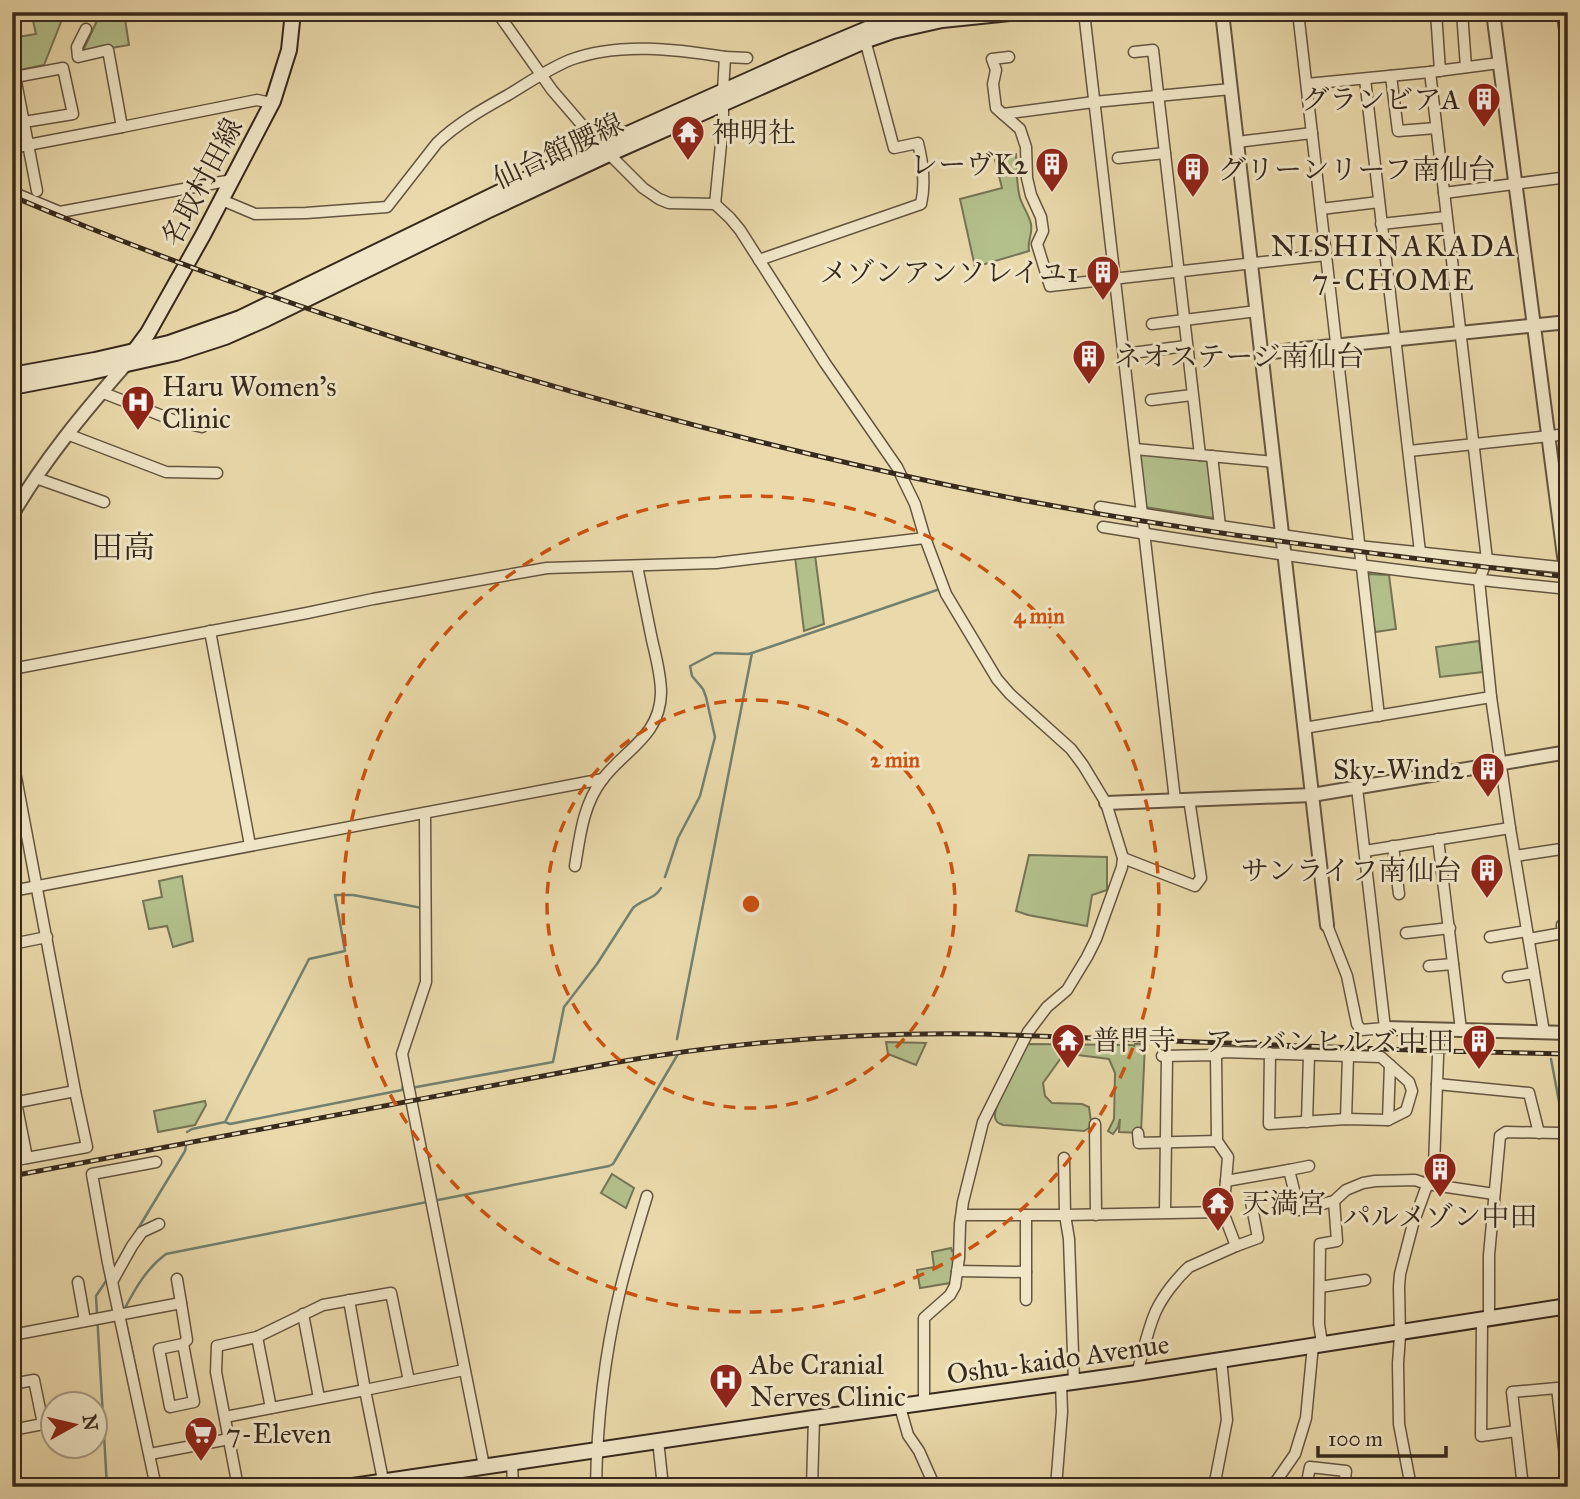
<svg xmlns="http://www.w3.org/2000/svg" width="1580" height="1499" font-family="'IM FELL Great Primer','Noto Serif JP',serif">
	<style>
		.green { fill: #b3c08c; stroke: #757454; stroke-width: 2 }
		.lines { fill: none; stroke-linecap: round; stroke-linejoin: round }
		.stream { stroke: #718171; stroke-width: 2.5 }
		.minor-casing { stroke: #645540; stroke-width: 13 }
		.tertiary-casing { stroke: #645540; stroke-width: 16 }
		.secondary-casing { stroke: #37291d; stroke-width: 18 }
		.minor { stroke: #f1e7c8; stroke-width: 10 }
		.tertiary { stroke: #f1e7c8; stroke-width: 12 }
		.secondary { stroke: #f1e7c8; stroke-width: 14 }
		.rail-casing { stroke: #37291d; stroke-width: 5 }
		.rail { stroke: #f1e7c8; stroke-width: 2.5; stroke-dasharray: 8; stroke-linecap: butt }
		.ring { fill: none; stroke: #cd520f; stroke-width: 3.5; stroke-dasharray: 12 9 }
		.labels { text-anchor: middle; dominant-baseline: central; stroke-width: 6; stroke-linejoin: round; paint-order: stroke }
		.poi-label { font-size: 28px; fill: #37291d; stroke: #f1e7c8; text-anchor: start }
		.street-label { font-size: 28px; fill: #37291d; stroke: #f1e7c8 }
		.neighbourhood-label { font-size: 30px; letter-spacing: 2px; fill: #37291d; stroke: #f1e7c8 }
		.quarter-label { font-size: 32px; fill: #37291d; stroke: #f1e7c8 }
		.centre { fill: #cd520f; stroke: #f1e7c8; stroke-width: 3.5 }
		.ring-label { font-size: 21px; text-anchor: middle; font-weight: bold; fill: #cd520f; stroke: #f1e7c8; stroke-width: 6; stroke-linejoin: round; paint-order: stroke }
	</style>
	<rect width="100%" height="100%" fill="#eadaab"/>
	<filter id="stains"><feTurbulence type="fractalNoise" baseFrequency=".00286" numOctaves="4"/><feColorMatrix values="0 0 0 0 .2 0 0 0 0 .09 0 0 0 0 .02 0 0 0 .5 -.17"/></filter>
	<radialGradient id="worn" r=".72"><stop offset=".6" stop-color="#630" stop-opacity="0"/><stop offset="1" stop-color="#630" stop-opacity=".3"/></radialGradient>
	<g class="green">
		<path d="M31 12H65L44 65 20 70 17 69 12 36H24L36 34Z"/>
		<path d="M101 12H124L129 45 82 53Z"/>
		<path d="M1016 154C1017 169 1016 184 1020 198 1023 207 1029 215 1031 224 1033 234 1027 241 1029 251L975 267 960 199 1002 188 995 160 1006 155Z"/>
		<path d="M1142 454 1207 461 1209 463 1215 516 1213 518 1145 507 1140 458Z"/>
		<path d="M815 555 824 624 804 631 795 557Z"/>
		<path d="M1367 574 1389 575 1396 629 1375 632Z"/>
		<path d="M1479 641 1483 672 1440 677 1436 647Z"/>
		<path d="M1029 855 1107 857V890L1092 895 1087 926 1028 915 1016 911Z"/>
		<path d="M182 876 193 941 173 947 167 926 149 929 143 901 162 897 159 881Z"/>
		<path d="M886 1042 926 1043 916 1065 888 1054Z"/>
		<path d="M1028 1044 1132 1045 1134 1046 1135 1044H1145L1141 1133 1119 1132 1120 1119 1118 1127 1113 1134 1108 1131 1114 1119 1115 1073 1109 1059 1070 1054 1061 1058 1043 1083 1045 1096 1052 1103 1082 1104 1089 1107 1091 1122 1089 1128 1084 1131 1003 1125C999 1123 996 1123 995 1117 993 1106 1017 1061 1023 1048Z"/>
		<path d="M205 1101 206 1105 195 1125 158 1132 154 1111Z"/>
		<path d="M612 1174 634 1188 626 1208 601 1193Z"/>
		<path d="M951 1248 952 1251 955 1250 952 1278 950 1283 920 1288 917 1270 934 1267 932 1252Z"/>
	</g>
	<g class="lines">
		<g class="stream">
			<path d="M665 877 678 838 700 796 715 737 706 697 703 689 692 676 690 666 715 653 748 654 752 653"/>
			<path d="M677 1039 752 653 937 590"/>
			<path d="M1551 1059 1564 1128"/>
			<path d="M411 1088 553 1062 564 1007 597 964 633 908C642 899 655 899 661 888"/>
			<path d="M225 1122 230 1124 402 1090 403 1085"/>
			<path d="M187 1132 192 1129 225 1122 309 959 345 951 335 895H353L422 908"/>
			<path d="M433 1201 609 1166 613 1164 678 1054"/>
			<path d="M133 1237 185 1151 186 1146"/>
			<path d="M125 1308C136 1287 147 1268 166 1254L427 1202"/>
			<path d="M125 1318 139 1383"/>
			<path d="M107 1487 96 1296 108 1278"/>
		</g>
		<defs>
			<g id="minor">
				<path d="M497 12 552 90 595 140 643 188 659 199 669 203 715 204 730 218 740 230 825 363 897 467 915 504 925 538 946 594 997 679 1010 694 1071 749 1083 765 1106 803 1123 858 1122 867 1096 939 1087 957 1067 990 1047 1007 1028 1032 983 1122 963 1202 960 1224 959 1258 955 1286 950 1295 924 1318V1403"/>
				<path d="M1084 12 1175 800"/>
				<path d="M1298 12 1379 716"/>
				<path d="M1436 12 1440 71"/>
				<path d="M1462 12 1466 67"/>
				<path d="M1562 12 1568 55"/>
				<path d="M870 28 872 12"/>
				<path d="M86 29 77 47 78 57 108 50 122 127 257 100 272 103"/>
				<path d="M1134 52 1153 50 1200 455"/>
				<path d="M725 57 747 58"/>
				<path d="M1009 57 992 59 996 70 993 84 996 108 1020 129 1026 147 1027 178 1031 195 1041 217 1043 231 1037 244 1050 286 1326 255"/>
				<path d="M12 61 37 191"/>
				<path d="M1430 72 1487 560 1479 580 1491 697 1510 828 1544 1032"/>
				<path d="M1391 76 1398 131 1436 128"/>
				<path d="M15 77 63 68 73 114 24 122"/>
				<path d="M1365 79 1420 552"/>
				<path d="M1307 84 1430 72 1499 63"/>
				<path d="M1003 114 1094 102 1231 89"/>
				<path d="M1237 142 1312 133"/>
				<path d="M12 148 122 127"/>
				<path d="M1118 158 1165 153"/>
				<path d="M12 192 60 212 232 180"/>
				<path d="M1444 193 1568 177"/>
				<path d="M222 200 255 214 306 213 387 207 437 143C458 123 483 109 508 95 528 83 548 69 570 60 618 42 675 49 725 57L723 91"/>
				<path d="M715 204 723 124V103"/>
				<path d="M1321 209 1379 202"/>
				<path d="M1381 224 1446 217"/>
				<path d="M759 260 921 204C926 183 923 163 918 143L894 148 865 40"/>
				<path d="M1152 324 1257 311"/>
				<path d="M1124 354 1186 346"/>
				<path d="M101 392 173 420 202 427"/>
				<path d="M1151 400 1192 395"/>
				<path d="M67 434 166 472 217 473"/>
				<path d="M1135 449 1274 462"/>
				<path d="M1409 451 1568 434"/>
				<path d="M1212 456 1220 526"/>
				<path d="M36 478 104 502"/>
				<path d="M1100 507 1220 526 1358 546 1568 568"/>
				<path d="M1103 527C1257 552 1412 574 1568 589"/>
				<path d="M210 631 250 845"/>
				<path d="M12 669 307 613 373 599 547 568 716 563 925 538"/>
				<path d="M1304 728 1491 697"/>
				<path d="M12 756 75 1091 87 1147 27 1158"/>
				<path d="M425 814 426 982 402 1054 484 1466"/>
				<path d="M1438 839 1461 1030"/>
				<path d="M1393 846 1399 894"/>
				<path d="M1365 851 1510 828"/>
				<path d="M1515 856 1568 848"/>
				<path d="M1123 858 1195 886 1201 878 1189 799"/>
				<path d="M575 866C580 836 583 805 602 780 624 750 660 737 661 693 661 675 656 657 652 640 647 615 642 591 637 566"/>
				<path d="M12 891 603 779"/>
				<path d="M1327 925 1347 976 1357 1024 1361 1030 1385 1028 1357 788"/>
				<path d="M1406 933 1450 928"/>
				<path d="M1490 937 1527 931"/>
				<path d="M1529 939 1563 933 1562 925"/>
				<path d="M12 944 47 937"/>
				<path d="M1429 966 1453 964"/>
				<path d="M1508 977 1534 973"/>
				<path d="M1216 1055 1223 1052 1381 1057 1409 1082 1412 1091 1406 1111 1388 1120 1346 1119 1269 1124 1270 1053"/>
				<path d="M1162 1056 1216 1055 1217 1141 1228 1157 1226 1181"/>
				<path d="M12 1082 27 1158 12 1161"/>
				<path d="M1437 1084 1529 1093 1539 1133"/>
				<path d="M13 1103 75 1091"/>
				<path d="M1346 1119 1348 1056"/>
				<path d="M1388 1120 1390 1065"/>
				<path d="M1307 1122 1309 1055"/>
				<path d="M1095 1124 1096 1215"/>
				<path d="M1138 1133 1139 1143 1217 1141"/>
				<path d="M1064 1158 1065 1215 1069 1239 1074 1382"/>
				<path d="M1289 1170 1309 1166"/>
				<path d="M1165 1212 1167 1056"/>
				<path d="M962 1215H1065L1223 1212"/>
				<path d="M1236 1246 1258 1238 1251 1202"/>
				<path d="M957 1271 1026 1272"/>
				<path d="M177 1279 181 1303"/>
				<path d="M113 1280 132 1246 142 1232 159 1224"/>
				<path d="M78 1282 85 1321"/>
				<path d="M1320 1287 1365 1280"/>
				<path d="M1026 1300V1215"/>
				<path d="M303 1314 319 1398"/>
				<path d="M1489 1319V1255L1500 1136 1506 1132 1559 1133 1568 1131"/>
				<path d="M1482 1320 1481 1436 1516 1431"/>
				<path d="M12 1335 181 1303 187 1340 183 1344 194 1402 170 1407 159 1349 183 1344"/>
				<path d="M257 1337 271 1408"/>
				<path d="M1322 1343 1319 1324 1320 1244 1337 1241 1334 1201"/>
				<path d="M1137 1373C1143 1353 1147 1332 1155 1313 1162 1297 1176 1279 1189 1267L1236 1246 1223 1212 1226 1181 1289 1170 1299 1210 1334 1201 1346 1190 1363 1183 1375 1181 1415 1180 1427 1184 1494 1194"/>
				<path d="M12 1384 34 1380 43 1424 12 1430"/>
				<path d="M900 1407 908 1435 919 1451 935 1487"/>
				<path d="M225 1417 365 1390 349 1300"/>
				<path d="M658 1440 663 1487"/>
				<path d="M150 1454 229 1439"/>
				<path d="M512 1462 513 1487"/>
				<path d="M443 1472 444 1487"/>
				<path d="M383 1480 365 1390 464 1370"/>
				<path d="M156 1487 108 1263 92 1174 156 1162"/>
				<path d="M238 1487 216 1372 217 1346 257 1337 323 1305 391 1293 409 1381"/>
				<path d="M596 1487C597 1422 604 1358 619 1295 627 1261 637 1229 647 1196"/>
				<path d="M812 1487 814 1418"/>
				<path d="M1056 1487 1062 1412 1061 1383"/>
				<path d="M1214 1487 1227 1420 1221 1359"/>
				<path d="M1272 1487 1295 1454 1306 1418 1313 1345"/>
				<path d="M1306 1487 1310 1467 1346 1471 1344 1487"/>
				<path d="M1411 1487 1399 1424 1398 1363 1400 1336 1399 1287 1400 1274 1413 1224 1434 1166 1439 1029"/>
				<path d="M1523 1487 1512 1392 1557 1388 1568 1482"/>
			</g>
			<g id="tertiary">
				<path d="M1222 12 1327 925"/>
				<path d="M1493 12 1568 587"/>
				<path d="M1262 353 1568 322"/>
				<path d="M12 515C44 460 84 412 126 364"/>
				<path d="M1106 803 1312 795 1568 752"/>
				<path d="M1385 1028 1568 1033"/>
			</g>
			<g id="secondary">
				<path d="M133 353 148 333 203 235 273 101 289 50 293 12"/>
				<path d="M12 375 95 360 169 343 240 318 516 184 601 146 793 60 874 26 894 22"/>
				<path d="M12 387 91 372 176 353 225 337 266 319 489 210 609 154 867 40 893 31 942 20 1020 12"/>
				<path d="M346 1487 814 1418 1137 1373 1568 1306"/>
			</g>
		</defs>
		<use href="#minor" class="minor-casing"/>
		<use href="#tertiary" class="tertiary-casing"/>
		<use href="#secondary" class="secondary-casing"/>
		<use href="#minor" class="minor"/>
		<use href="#tertiary" class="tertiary"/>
		<use href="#secondary" class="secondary"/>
		<defs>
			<g id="rail">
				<path d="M12 196C143 252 278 300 414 344 591 400 771 448 952 486 1155 529 1362 552 1568 577"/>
				<path d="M12 1176 607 1064C731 1042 856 1032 982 1034L1439 1051 1568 1054"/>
			</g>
		</defs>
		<use href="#rail" class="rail-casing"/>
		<use href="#rail" class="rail"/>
	</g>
	<g class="ring">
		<circle cx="751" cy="904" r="204"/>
		<circle cx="751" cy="904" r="408"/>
	</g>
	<defs>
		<symbol id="building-pin" viewBox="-11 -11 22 30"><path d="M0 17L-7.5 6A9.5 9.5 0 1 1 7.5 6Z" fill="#8f2418" stroke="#f1e7c8"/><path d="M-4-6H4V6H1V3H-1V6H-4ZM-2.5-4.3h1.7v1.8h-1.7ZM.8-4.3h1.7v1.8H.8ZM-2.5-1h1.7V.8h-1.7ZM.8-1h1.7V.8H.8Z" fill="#fff"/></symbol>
		<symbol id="temple-pin" viewBox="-11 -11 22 30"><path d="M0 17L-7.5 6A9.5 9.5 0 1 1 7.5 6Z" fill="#8f2418" stroke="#f1e7c8"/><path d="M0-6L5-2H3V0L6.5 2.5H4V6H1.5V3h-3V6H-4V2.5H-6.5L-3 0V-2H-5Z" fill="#fff"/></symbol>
		<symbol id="hospital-pin" viewBox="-11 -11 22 30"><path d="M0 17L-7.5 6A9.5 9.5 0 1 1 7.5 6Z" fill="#8f2418" stroke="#f1e7c8"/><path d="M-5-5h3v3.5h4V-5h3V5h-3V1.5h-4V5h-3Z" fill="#fff"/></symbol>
		<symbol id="supermarket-pin" viewBox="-11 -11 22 30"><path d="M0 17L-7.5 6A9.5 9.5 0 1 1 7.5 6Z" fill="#8f2418" stroke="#f1e7c8"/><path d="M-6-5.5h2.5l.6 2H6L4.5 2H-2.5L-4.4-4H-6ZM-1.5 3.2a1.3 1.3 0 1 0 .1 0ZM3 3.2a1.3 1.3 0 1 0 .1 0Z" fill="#fff"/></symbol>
	</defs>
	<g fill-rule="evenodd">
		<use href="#building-pin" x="1465" y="80" width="38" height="52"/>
		<use href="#temple-pin" x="669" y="113" width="38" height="52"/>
		<use href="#building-pin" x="1033" y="145" width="38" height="52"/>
		<use href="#building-pin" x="1174" y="150" width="38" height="52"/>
		<use href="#building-pin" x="1084" y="253" width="38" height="52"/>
		<use href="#building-pin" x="1070" y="337" width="38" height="52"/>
		<use href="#hospital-pin" x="119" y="383" width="38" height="52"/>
		<use href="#building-pin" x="1469" y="750" width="38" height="52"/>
		<use href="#building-pin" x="1468" y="851" width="38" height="52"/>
		<use href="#temple-pin" x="1049" y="1021" width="38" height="52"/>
		<use href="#building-pin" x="1460" y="1022" width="38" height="52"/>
		<use href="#building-pin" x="1421" y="1150" width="38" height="52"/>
		<use href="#temple-pin" x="1199" y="1184" width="38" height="52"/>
		<use href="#hospital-pin" x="707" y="1361" width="38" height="52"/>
		<use href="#supermarket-pin" x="182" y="1414" width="38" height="52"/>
	</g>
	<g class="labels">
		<g class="poi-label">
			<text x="1460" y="99" text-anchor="end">グランビアA</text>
			<text x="712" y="132">神明社</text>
			<text x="1028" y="164" text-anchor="end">レーヴK2</text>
			<text x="1218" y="169">グリーンリーフ南仙台</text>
			<text x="1078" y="272" text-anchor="end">メゾンアンソレイユ1</text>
			<text x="1114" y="356">ネオステージ南仙台</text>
			<text x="162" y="386">Haru Women's<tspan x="162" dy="32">Clinic</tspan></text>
			<text x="1464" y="769" text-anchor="end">Sky-Wind2</text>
			<text x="1462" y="870" text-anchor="end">サンライフ南仙台</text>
			<text x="1092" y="1040">普門寺</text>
			<text x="1454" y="1041" text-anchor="end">アーバンヒルズ中田</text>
			<text x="1242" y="1203">天満宮</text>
			<text x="1440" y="1216" text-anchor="middle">パルメゾン中田</text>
			<text x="750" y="1364">Abe Cranial<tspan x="750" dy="32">Nerves Clinic</tspan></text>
			<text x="226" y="1433">7-Eleven</text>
		</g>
		<g class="street-label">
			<text transform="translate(558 151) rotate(-25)">仙台館腰線</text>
			<text transform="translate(202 182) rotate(-62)">名取村田線</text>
			<text transform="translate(1058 1359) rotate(-8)">Oshu-kaido Avenue</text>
		</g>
		<g class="neighbourhood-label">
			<text x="1394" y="246">NISHINAKADA<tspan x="1394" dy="34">7-CHOME</tspan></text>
		</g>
		<g class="quarter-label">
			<text x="123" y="547">田高</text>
		</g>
	</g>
	<circle cx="751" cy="904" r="10" class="centre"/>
	<g class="ring-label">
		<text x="1039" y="623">4 min</text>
		<text x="895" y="767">2 min</text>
	</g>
	<rect width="1580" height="1499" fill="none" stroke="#eadaab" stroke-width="42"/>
	<rect x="14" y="14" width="1552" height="1471" fill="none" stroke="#37291d" stroke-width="3.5"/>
	<rect x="21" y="21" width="1538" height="1457" fill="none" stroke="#37291d" stroke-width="2"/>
	<g transform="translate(74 1425) rotate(82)"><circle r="33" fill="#f1e7c8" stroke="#a79b84" stroke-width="2"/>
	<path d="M0-5L12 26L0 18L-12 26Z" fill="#8f2418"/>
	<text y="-10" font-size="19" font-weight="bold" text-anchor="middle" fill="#37291d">N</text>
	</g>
	<path d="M1318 1446v10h128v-10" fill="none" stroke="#37291d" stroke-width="3.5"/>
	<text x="1328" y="1446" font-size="21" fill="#37291d" stroke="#f1e7c8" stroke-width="5" paint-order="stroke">100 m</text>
	<rect width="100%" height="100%" filter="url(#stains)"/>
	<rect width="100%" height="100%" fill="url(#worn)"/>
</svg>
